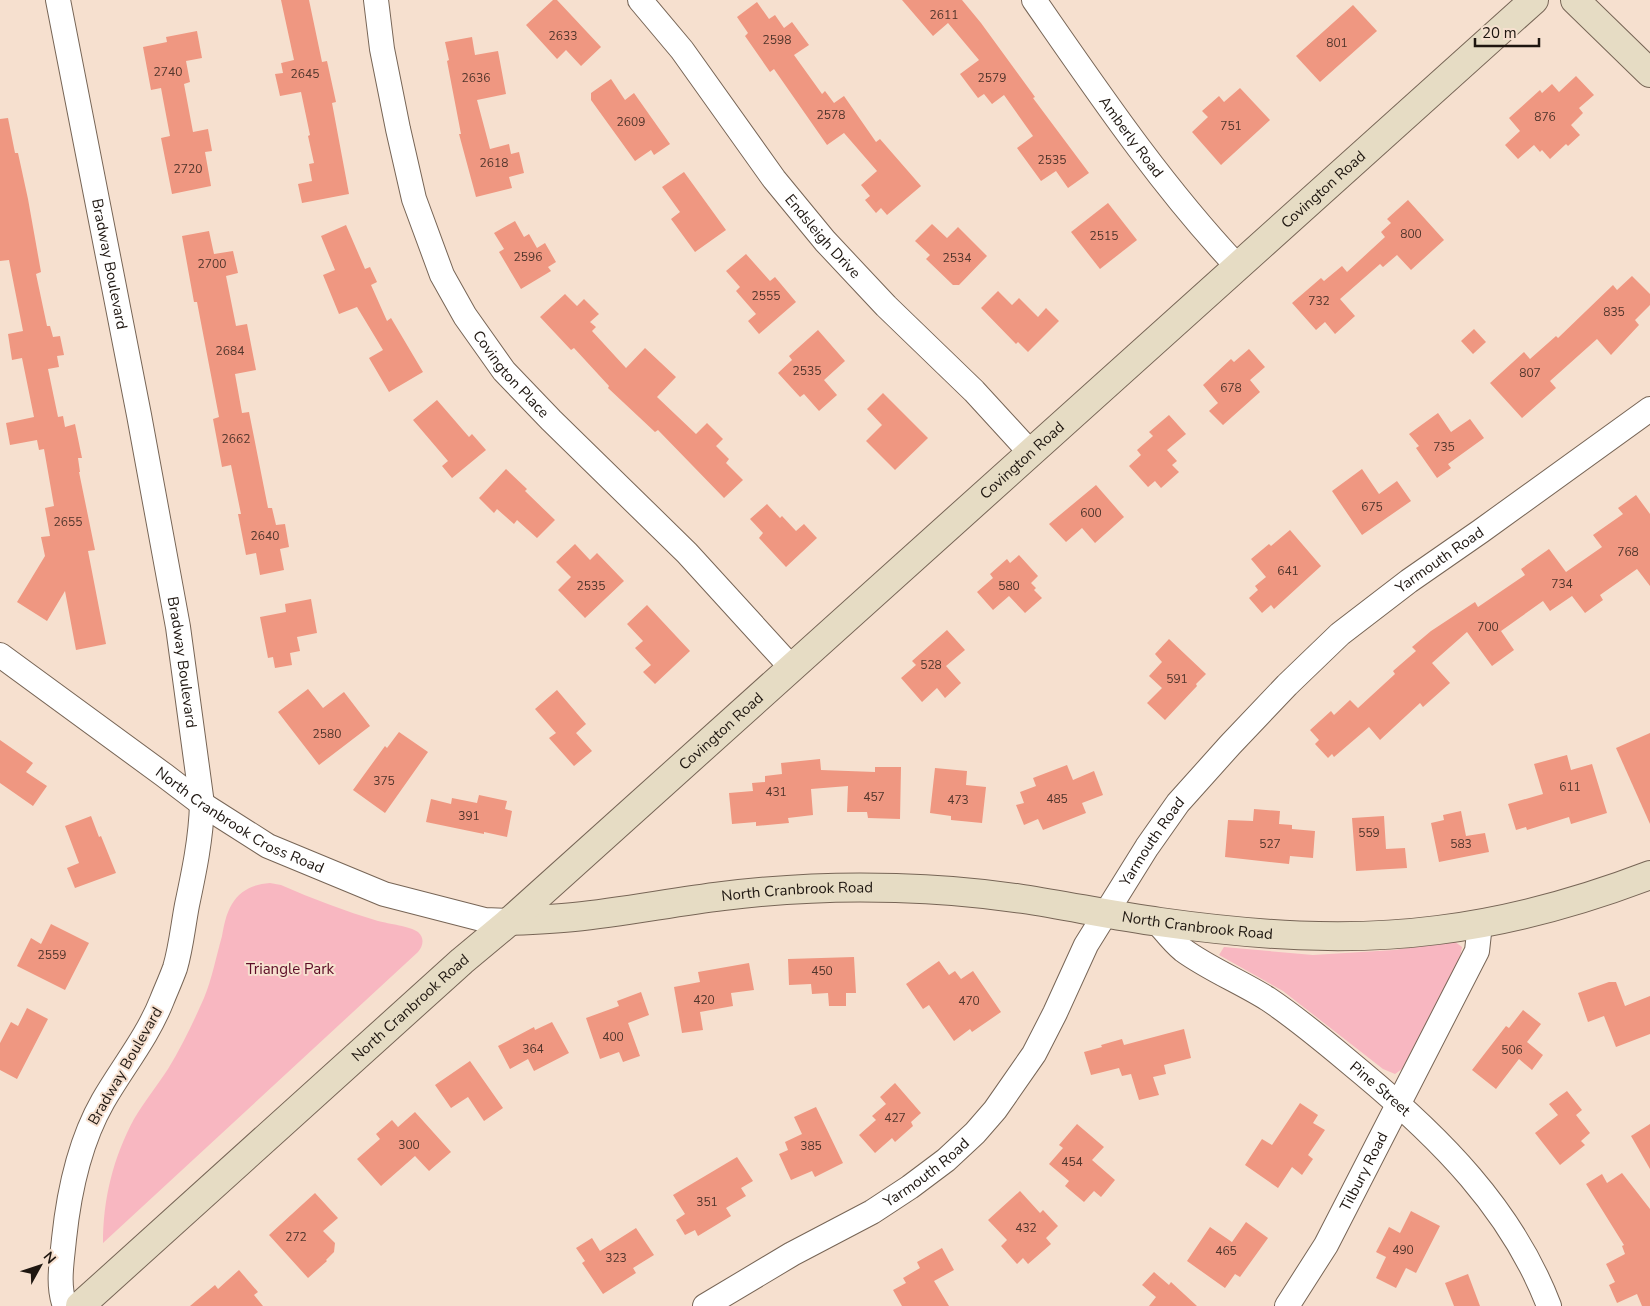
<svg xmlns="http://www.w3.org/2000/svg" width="1650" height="1306" font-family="'Nunito Sans',sans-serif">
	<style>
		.green { fill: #f8b7c1 }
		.building { fill: #ef9781 }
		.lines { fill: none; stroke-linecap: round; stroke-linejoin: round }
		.street-casing { stroke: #776556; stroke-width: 26 }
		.secondary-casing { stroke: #776556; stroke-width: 30 }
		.street { stroke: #fff; stroke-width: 24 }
		.secondary { stroke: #e6dcc4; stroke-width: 28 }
		.labels { text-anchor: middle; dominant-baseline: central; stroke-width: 4; stroke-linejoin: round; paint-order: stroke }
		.number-label { font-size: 12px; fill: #52362c }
		.street-label { font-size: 15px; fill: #1e1610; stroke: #f6e0cf }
		.park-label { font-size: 15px; fill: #5c0c26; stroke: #f6e0cf }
	</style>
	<rect width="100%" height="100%" fill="#f6e0cf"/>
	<g class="green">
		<path d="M270 883 281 885C313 899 345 911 378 921 389 924 410 926 418 932 425 938 423 946 418 952L103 1243C103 1199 113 1158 134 1119 144 1102 157 1086 168 1069 182 1046 193 1023 204 998 212 979 216 957 222 936 224 925 226 914 232 904 240 890 254 884 270 883Z"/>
		<path d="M1454 941 1462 947 1459 963 1402 1069 1395 1074 1383 1069 1283 991 1219 955 1224 947 1313 955 1394 950Z"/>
	</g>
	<g class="building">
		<path d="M281 0H309L322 62 327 61 336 102 332 103 349 194 302 203 298 184 312 181 309 164 314 163 308 136 310 135 301 92 280 96 275 74 283 73 281 63 294 60Z"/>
		<path d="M553 0H557L601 47 581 66 566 50 557 59 526 25Z"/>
		<path d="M902 0H962L981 23 1035 97 1033 98 1089 173 1068 188 1056 171 1041 181 1017 148 1033 136 1004 95 992 104 984 94 978 98 960 74 979 60 948 23 933 36Z"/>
		<path d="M757 2 769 19 775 15 784 28 792 22 809 45 794 55 822 94 825 91 834 103 844 96 876 142 880 139 921 186 887 215 881 208 876 213 865 200 870 196 861 185 877 171 844 133 827 145 774 69 770 72 745 36 748 33 737 17Z"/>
		<path d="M1353 5 1377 31 1320 82 1296 56Z"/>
		<path d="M197 31 202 58 186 61 190 82 184 84 193 132 208 129 212 151 205 152 211 186 172 194 161 138 170 136 161 88 151 90 143 47 167 42 166 37Z"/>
		<path d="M472 37 475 55 498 51 506 94 477 100 490 149 509 144 511 154 519 152 524 173 509 177 512 188 476 197 459 134H461L447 61 449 60 445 42Z"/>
		<path d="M1576 76 1594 95 1579 108 1583 113 1571 125 1580 135 1568 146 1566 144 1550 159 1542 150 1540 152 1534 145 1518 159 1505 145 1520 131 1509 118 1540 90 1542 93 1552 84 1559 92Z"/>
		<path d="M611 79 625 100 634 93 670 144 654 155 651 150 635 161 591 100V93Z"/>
		<path d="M1240 88 1270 120 1221 165 1192 132 1208 117 1202 111 1219 96 1224 102Z"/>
		<path d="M8 118 15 153H18L28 199 41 272 36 274 47 326H50L53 337 60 336 64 355 57 356 59 367 48 369 58 417 63 416 65 427 75 424 82 458H78L80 472H79L95 550 88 551 106 644 76 650 65 591 47 621 17 602 45 556 41 537 50 536 45 508 54 506 44 449 39 450 37 440 10 445 6 423 34 417 22 358 12 360 8 334 23 331 9 260 0 261V119Z"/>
		<path d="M684 172 726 230 695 252 671 219 680 212 662 187Z"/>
		<path d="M1408 200 1444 240 1411 270 1397 255 1383 267 1380 264 1340 299 1355 316 1335 334 1325 322 1316 330 1292 303 1321 278 1324 281 1342 266 1347 272 1385 237 1381 232 1391 223 1387 219Z"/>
		<path d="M1108 203 1137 240 1100 269 1071 232Z"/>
		<path d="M515 221 524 237 529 234 537 248 545 243 556 262 548 267 551 271 521 289 499 252 504 249 494 233Z"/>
		<path d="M932 224 947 238 958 227 987 256 959 285H953L926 259 930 255 915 241Z"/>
		<path d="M346 225 365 269 370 267 377 282 371 285 387 321 391 318 423 372 389 392 369 358 383 350 357 307 339 314 323 275 335 270 321 236Z"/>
		<path d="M209 231 214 254 233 251 238 273 226 276 236 326 247 324 256 370 235 374 242 413 249 412 268 508H272L276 525 285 524 289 547 280 549 284 570 260 575 256 553 246 555 238 514H241L231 465 222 467 213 419 219 417 197 302H194L182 236Z"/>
		<path d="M746 254 770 281 775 277 796 302 759 334 748 321 756 314 736 291 740 287 726 271Z"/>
		<path d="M1632 276 1650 294V305L1635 320 1639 325 1611 355 1597 339 1550 381 1556 388 1522 418 1490 383 1524 352 1530 359 1556 336 1558 338 1613 285 1617 290Z"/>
		<path d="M998 291 1012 305 1019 298 1038 317 1046 308 1059 321 1028 352 1018 342 1016 344 981 308Z"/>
		<path d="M565 294 577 306 584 299 599 314 590 322 596 327 592 331 626 368 645 348 676 377 657 397 696 434 707 423 723 439 716 446 729 459 726 463 743 480 724 498 658 430 655 432 608 388 609 386 574 348 571 350 540 317Z"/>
		<path d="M1474 329 1486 342 1473 354 1461 341Z"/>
		<path d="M818 330 845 361 824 380 837 395 819 411 804 394 800 397 778 373 792 360 789 356Z"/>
		<path d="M1249 349 1265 367 1250 380 1260 392 1223 425 1209 411 1218 403 1203 385 1231 359 1234 362Z"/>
		<path d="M883 393 928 438 895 470 866 441 882 425 867 409Z"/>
		<path d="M437 400 469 437 472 434 486 450 452 478 442 466 448 461 413 420Z"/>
		<path d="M1438 413 1451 432 1470 419 1484 438 1448 464 1451 468 1437 478 1416 448 1419 446 1409 434Z"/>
		<path d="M1169 415 1186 434 1167 450 1177 461 1172 465 1179 472 1161 488 1155 481 1148 487 1129 466 1141 455 1137 450 1153 436 1149 432Z"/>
		<path d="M506 469 527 489 525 491 555 520 537 538 517 520 514 524 497 509 494 513 479 498Z"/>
		<path d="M1362 469 1379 494 1397 481 1411 501 1362 535 1332 491Z"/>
		<path d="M1096 485 1124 517 1095 543 1082 528 1066 542 1049 524Z"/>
		<path d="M1636 495 1650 514V586L1637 569 1600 595 1603 600 1585 613 1572 596 1550 611 1543 601 1501 631 1514 650 1492 666 1467 632 1432 663 1450 683 1423 707 1420 703 1380 740 1369 727 1334 757 1332 754 1328 758 1315 744 1319 740 1310 730 1331 711 1334 715 1350 700 1358 708 1395 674 1393 671 1416 651 1412 647 1431 631 1475 602 1478 607 1525 575 1521 569 1549 549 1566 572 1602 547 1593 535 1623 514 1618 508Z"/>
		<path d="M767 504 780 518 782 516 796 531 804 524 817 538 786 567 759 538 763 533 750 519Z"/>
		<path d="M1290 530 1321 566 1274 609 1271 605 1262 613 1249 598 1258 590 1255 586 1266 577 1251 559 1269 544 1271 546Z"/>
		<path d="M575 544 590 560 597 553 624 581 585 618 558 590 571 577 556 562Z"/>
		<path d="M1019 555 1038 576 1031 583 1036 588 1034 590 1042 598 1025 613 1009 596 993 610 977 592 993 578 990 574 1007 559 1010 563Z"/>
		<path d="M311 599 317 633 297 637 300 651 290 653 292 665 275 668 273 657 268 658 260 617 286 612 285 604Z"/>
		<path d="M647 605 690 651 655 684 643 672 651 665 635 648 643 641 627 624Z"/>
		<path d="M947 630 965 650 946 666 961 683 945 698 937 688 922 702 901 678 916 665 912 661Z"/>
		<path d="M1169 639 1206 674 1196 684 1197 686 1165 720 1147 703 1162 688 1149 676 1162 662 1155 654Z"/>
		<path d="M308 689 323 708 344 692 370 726 319 765 278 712Z"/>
		<path d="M557 690 586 724 576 733 592 751 574 766 549 738 556 733 535 709Z"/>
		<path d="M399 732 428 752 385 813 353 790 385 746 387 748Z"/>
		<path d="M1650 733V824L1616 748Z"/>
		<path d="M0 740 33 763 26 772 47 786 33 806 0 783Z"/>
		<path d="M1567 755 1571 770 1592 764 1607 813 1571 824 1569 817 1527 830 1526 827 1516 830 1508 804 1543 794 1534 764Z"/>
		<path d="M820 759 821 770 875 772V767H901L900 819 868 818 867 812H847L848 786 811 789 813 815 788 818 789 823 756 826V822L732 824 729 793 753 791 752 783 765 782V776L782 774 781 763Z"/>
		<path d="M1067 765 1073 780 1094 771 1103 795 1082 803 1086 813 1043 830 1038 819 1024 825 1016 805 1024 803 1020 792 1036 786 1033 778Z"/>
		<path d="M935 768 967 771 966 785 986 787 982 823 951 820V816L930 813Z"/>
		<path d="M479 795 507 801 505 809 512 811 507 837 484 832V834L426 822 431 799 451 804 452 798 477 803Z"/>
		<path d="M1254 809 1280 811 1279 824 1292 825V829L1315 831 1313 858 1290 856 1289 864 1225 857 1228 820 1253 821Z"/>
		<path d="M1461 811 1466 836 1485 833 1489 852 1439 862 1431 823 1444 820 1443 815Z"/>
		<path d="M91 816 99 837 101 836 116 873 75 888 67 868 79 863 65 826Z"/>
		<path d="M1384 816 1386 849 1405 848 1407 868 1356 871 1352 818Z"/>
		<path d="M51 924 89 943 65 990 17 966 31 938 41 944Z"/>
		<path d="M854 957 856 993H846V1006H829L828 993 812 994 811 984 789 985 788 959Z"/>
		<path d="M939 961 949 975 955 971 961 979 973 971 1001 1012 972 1032 970 1029 954 1041 929 1005 923 1009 906 984Z"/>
		<path d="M749 963 754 990 731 993 733 1006 700 1012 703 1030 682 1033 674 987 700 982 698 972Z"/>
		<path d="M1609 982H1616L1625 1006 1650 996V1034L1616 1047 1604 1016 1588 1022 1578 993Z"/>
		<path d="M641 992 649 1015 628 1023 640 1056 623 1062 619 1052 600 1059 586 1018 619 1006 617 1001Z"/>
		<path d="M27 1008 48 1019 17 1079 0 1070V1043L11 1022 18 1026Z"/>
		<path d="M1523 1010 1541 1024 1527 1042 1543 1055 1532 1070 1519 1059 1496 1089 1472 1070 1506 1026 1509 1028Z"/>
		<path d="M552 1022 569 1053 534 1071 528 1059 510 1069 498 1046 534 1027 535 1030Z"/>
		<path d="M1184 1029 1191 1058 1164 1065 1166 1074 1153 1077 1159 1095 1139 1100 1131 1074 1122 1076 1119 1068 1091 1075 1084 1052 1102 1047 1101 1045 1122 1039 1124 1045Z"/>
		<path d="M470 1061 503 1108 484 1121 468 1097 451 1108 435 1085Z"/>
		<path d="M895 1083 921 1113 911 1122 913 1126 895 1142 892 1138 875 1153 859 1135 876 1120 872 1116 886 1104 880 1097Z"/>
		<path d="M1567 1091 1582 1110 1576 1115 1590 1133 1581 1141 1585 1145 1560 1165 1535 1133 1558 1115 1549 1104Z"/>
		<path d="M1300 1103 1318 1115 1313 1123 1325 1130 1308 1155 1313 1159 1302 1175 1292 1167 1278 1188 1245 1165 1262 1139 1272 1145Z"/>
		<path d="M816 1107 843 1163 815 1177 812 1171 791 1180 779 1154 788 1150 785 1142 802 1134 794 1117Z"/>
		<path d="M415 1112 451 1152 429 1171 415 1156 381 1186 357 1159 380 1139 376 1134 392 1120 398 1127Z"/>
		<path d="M1077 1124 1104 1147 1092 1160 1115 1180 1101 1197 1094 1191 1084 1202 1065 1186 1069 1181 1049 1164 1063 1148 1059 1145Z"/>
		<path d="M1650 1124V1169L1631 1136Z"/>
		<path d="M737 1157 753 1181 741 1188 746 1196 726 1208 731 1216 698 1236 695 1230 685 1235 676 1220 685 1214 673 1195Z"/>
		<path d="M1622 1173 1650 1209V1306H1642L1637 1294 1617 1303 1609 1285 1615 1282 1606 1264 1625 1254 1622 1246 1624 1245 1586 1184 1602 1174 1607 1183Z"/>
		<path d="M1020 1191 1040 1213 1043 1210 1058 1226 1046 1238 1051 1244 1028 1264 1023 1258 1017 1264 1001 1246 1007 1240 988 1220Z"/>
		<path d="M315 1193 338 1218 323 1231 335 1243 334 1252 326 1260 327 1261 308 1278 269 1235Z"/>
		<path d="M1411 1211 1440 1226 1416 1273 1406 1268 1396 1288 1376 1278 1386 1257 1376 1252 1389 1227 1400 1233Z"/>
		<path d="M1246 1222 1268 1238 1240 1277 1235 1274 1225 1288 1187 1261 1210 1227 1232 1242Z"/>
		<path d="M636 1228 654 1255 633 1268 636 1273 603 1294 582 1263 585 1261 576 1248 592 1238 600 1251Z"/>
		<path d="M942 1248 954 1270 934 1281 949 1306H902L893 1290 906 1283 903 1278 920 1268 917 1262Z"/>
		<path d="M239 1270 258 1292 254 1295 263 1306H190L215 1285 218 1289Z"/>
		<path d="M1154 1272 1169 1285 1171 1282 1197 1306H1149L1156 1297 1142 1285Z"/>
		<path d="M1468 1274 1480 1306H1454L1445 1283Z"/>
	</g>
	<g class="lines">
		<defs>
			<g id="street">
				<path id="s1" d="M58 0 139 415 178 627 202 804C201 839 194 872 187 905 183 926 181 948 175 968 171 979 166 990 162 1000 148 1036 122 1068 103 1101 79 1143 69 1191 64 1239 62 1261 57 1285 65 1306"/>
				<path id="s2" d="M376 0 382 49 398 129 414 199 442 275 465 316 504 371 551 420 687 553 791 667"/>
				<path id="s3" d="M640 0 682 50 774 179 825 241 886 306 974 391 1030 452"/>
				<path id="s4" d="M1034 0C1098 92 1160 184 1237 266"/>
				<path id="s5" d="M0 655 164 775 202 804 268 846 384 894 485 920 510 921"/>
				<path id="s6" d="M1157 922C1165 931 1173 942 1183 950 1209 969 1241 982 1268 999 1301 1021 1331 1047 1361 1072 1439 1137 1512 1209 1549 1306"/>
				<path id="s7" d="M705 1306 792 1254 872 1212 910 1187 946 1160 975 1133 995 1110 1034 1054 1055 1013 1086 945 1147 847 1178 803 1230 745 1287 685 1340 634 1409 581 1481 531 1650 409"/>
				<path id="s8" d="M1287 1306 1326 1245 1477 951 1480 924"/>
			</g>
			<g id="secondary">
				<path d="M1575 0 1650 73"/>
				<path id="s9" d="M510 921C531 920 553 919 574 917 624 912 673 902 723 896 780 889 839 886 896 888 939 889 982 893 1023 899 1069 906 1115 916 1160 922 1252 935 1346 942 1438 930 1510 921 1582 901 1650 875"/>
				<path id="s10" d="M80 1306 462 961 510 921 1534 0"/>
			</g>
		</defs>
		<use href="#street" class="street-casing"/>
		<use href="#secondary" class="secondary-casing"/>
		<use href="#street" class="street"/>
		<use href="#secondary" class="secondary"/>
	</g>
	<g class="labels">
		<g class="number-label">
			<text x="944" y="15">2611</text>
			<text x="563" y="36">2633</text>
			<text x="777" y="40">2598</text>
			<text x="1337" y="43">801</text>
			<text x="168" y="72">2740</text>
			<text x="305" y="74">2645</text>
			<text x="476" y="78">2636</text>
			<text x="992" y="78">2579</text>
			<text x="831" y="115">2578</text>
			<text x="1545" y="117">876</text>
			<text x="631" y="122">2609</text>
			<text x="1231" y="126">751</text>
			<text x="1052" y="160">2535</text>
			<text x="494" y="163">2618</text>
			<text x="188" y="169">2720</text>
			<text x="1411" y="234">800</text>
			<text x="1104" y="236">2515</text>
			<text x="528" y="257">2596</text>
			<text x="957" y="258">2534</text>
			<text x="212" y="264">2700</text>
			<text x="766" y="296">2555</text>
			<text x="1319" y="301">732</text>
			<text x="1614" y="312">835</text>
			<text x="230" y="351">2684</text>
			<text x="807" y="371">2535</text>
			<text x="1530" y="373">807</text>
			<text x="1231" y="388">678</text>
			<text x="236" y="439">2662</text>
			<text x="1444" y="447">735</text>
			<text x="1372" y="507">675</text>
			<text x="1091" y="513">600</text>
			<text x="68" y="522">2655</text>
			<text x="265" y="536">2640</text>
			<text x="1628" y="552">768</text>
			<text x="1288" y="571">641</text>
			<text x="1562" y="584">734</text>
			<text x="591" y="586">2535</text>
			<text x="1009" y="586">580</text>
			<text x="1488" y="627">700</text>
			<text x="931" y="665">528</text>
			<text x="1177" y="679">591</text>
			<text x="327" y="734">2580</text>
			<text x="384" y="781">375</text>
			<text x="1570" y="787">611</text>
			<text x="776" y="792">431</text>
			<text x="874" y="797">457</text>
			<text x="1057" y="799">485</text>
			<text x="958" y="800">473</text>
			<text x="469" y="816">391</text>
			<text x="1369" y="833">559</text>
			<text x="1270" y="844">527</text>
			<text x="1461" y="844">583</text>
			<text x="52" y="955">2559</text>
			<text x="822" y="971">450</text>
			<text x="704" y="1000">420</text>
			<text x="969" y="1001">470</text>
			<text x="613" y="1037">400</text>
			<text x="533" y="1049">364</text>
			<text x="1512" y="1050">506</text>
			<text x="895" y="1118">427</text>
			<text x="409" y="1145">300</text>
			<text x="811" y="1146">385</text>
			<text x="1072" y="1162">454</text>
			<text x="707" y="1202">351</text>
			<text x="1026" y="1228">432</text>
			<text x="296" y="1237">272</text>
			<text x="1403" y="1250">490</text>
			<text x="1226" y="1251">465</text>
			<text x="616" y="1258">323</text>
		</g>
		<g class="street-label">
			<text stroke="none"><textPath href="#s4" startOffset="168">Amberly Road</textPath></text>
			<text stroke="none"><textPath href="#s10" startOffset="1671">Covington Road</textPath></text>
			<text stroke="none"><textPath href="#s3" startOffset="299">Endsleigh Drive</textPath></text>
			<text stroke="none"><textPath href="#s1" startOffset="269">Bradway Boulevard</textPath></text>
			<text stroke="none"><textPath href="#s2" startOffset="405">Covington Place</textPath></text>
			<text stroke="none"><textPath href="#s10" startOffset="1266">Covington Road</textPath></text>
			<text stroke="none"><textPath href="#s7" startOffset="1069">Yarmouth Road</textPath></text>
			<text stroke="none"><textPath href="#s1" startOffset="674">Bradway Boulevard</textPath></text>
			<text stroke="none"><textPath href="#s10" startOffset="861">Covington Road</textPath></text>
			<text stroke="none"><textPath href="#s5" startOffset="292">North Cranbrook Cross Road</textPath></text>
			<text stroke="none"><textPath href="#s7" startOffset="664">Yarmouth Road</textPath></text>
			<text stroke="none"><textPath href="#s9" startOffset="289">North Cranbrook Road</textPath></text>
			<text stroke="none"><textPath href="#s9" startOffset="692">North Cranbrook Road</textPath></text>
			<text stroke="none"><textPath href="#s10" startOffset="445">North Cranbrook Road</textPath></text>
			<text transform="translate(125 1066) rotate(-60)">Bradway Boulevard</text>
			<text stroke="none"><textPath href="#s6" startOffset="280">Pine Street</textPath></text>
			<text stroke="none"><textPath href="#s7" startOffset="259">Yarmouth Road</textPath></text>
			<text stroke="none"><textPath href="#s8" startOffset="155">Tilbury Road</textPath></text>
		</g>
		<g class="park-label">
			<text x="290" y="969">Triangle Park</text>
		</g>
	</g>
	<g transform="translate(40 1266) rotate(50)" stroke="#f6e0cf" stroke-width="4" paint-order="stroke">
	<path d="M0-4L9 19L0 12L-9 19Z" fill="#1e1610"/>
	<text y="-8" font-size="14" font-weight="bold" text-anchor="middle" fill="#1e1610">N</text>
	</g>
	<path d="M1475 38v8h64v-8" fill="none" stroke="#1e1610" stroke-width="2.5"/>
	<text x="1482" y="38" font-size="15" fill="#1e1610" stroke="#f6e0cf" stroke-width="4" paint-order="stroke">20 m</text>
</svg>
